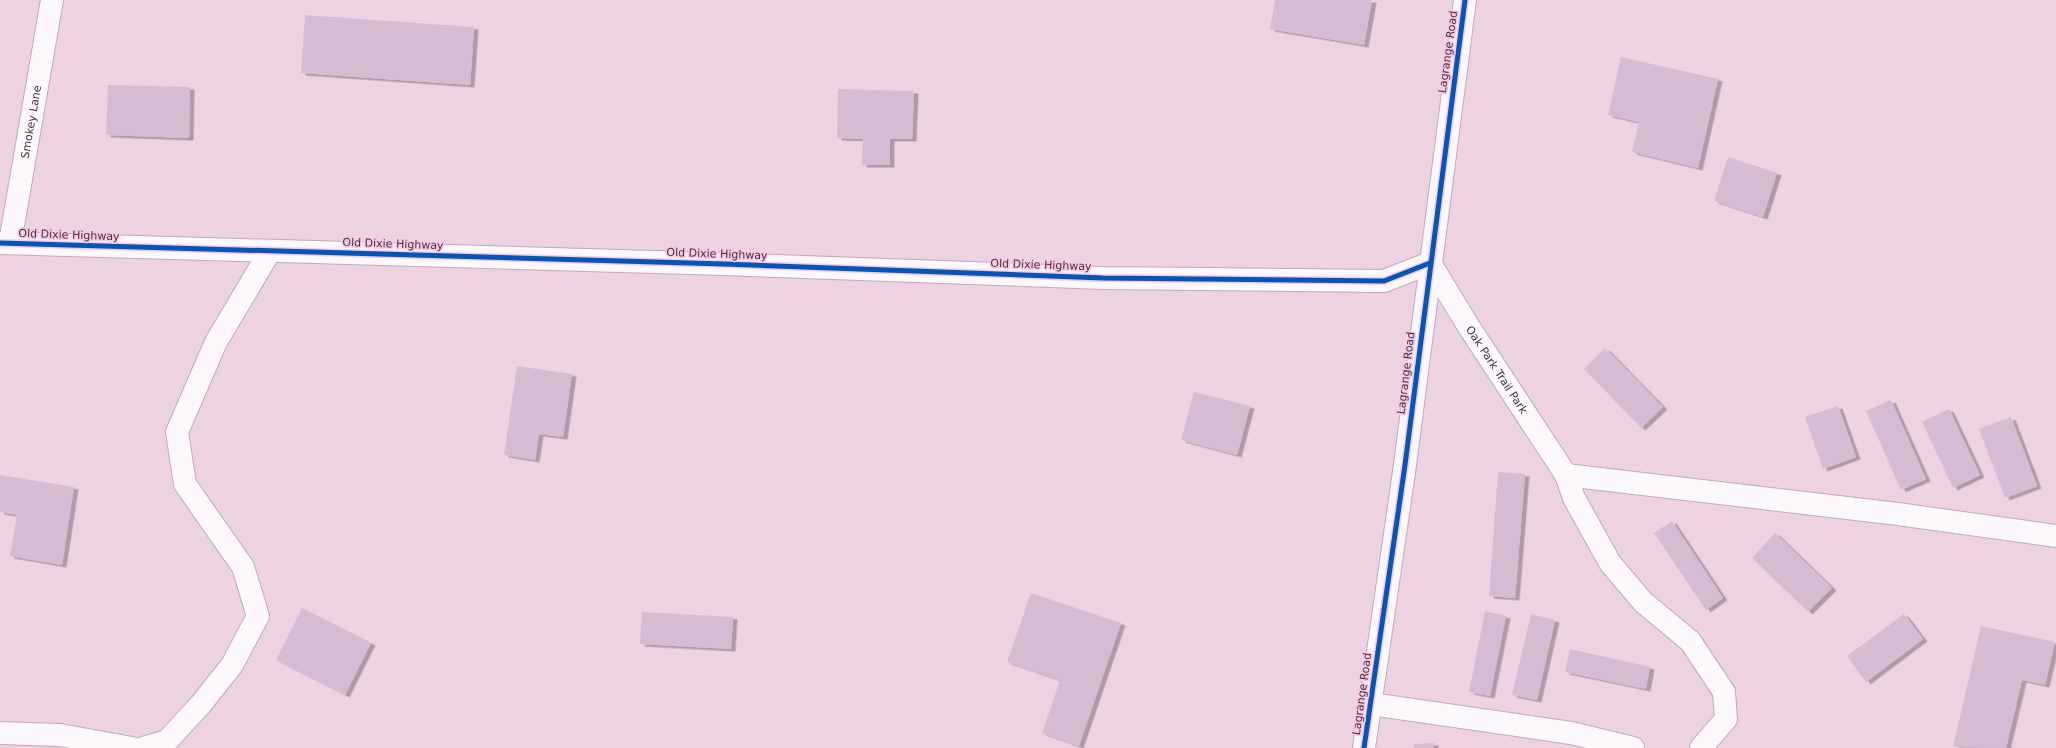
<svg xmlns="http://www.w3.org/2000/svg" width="2056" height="748" font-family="'DejaVu Sans',sans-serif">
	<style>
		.building { fill: #d6bcd2; filter: url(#shadow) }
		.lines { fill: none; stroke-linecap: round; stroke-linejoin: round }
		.minor-casing { stroke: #bfabb7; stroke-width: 24 }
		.minor { stroke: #fcf8fb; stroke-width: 22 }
		.cycleway-casing { stroke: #f8c8e4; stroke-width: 8 }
		.cycleway { stroke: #0057b8; stroke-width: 5 }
		.labels { text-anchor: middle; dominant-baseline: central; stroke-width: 3.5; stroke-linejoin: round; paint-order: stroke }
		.street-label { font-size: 11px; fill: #45323d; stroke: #f8c8e4 }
	</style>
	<defs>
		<filter id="shadow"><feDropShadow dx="4.5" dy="2.5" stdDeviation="0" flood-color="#0004"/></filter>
	</defs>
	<rect width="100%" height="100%" fill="#edd3e2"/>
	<g class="building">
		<path d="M1275 0H1372L1364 45 1270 29Z"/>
		<path d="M305 15 474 27 470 85 301 73Z"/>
		<path d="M1621 57 1718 79 1698 168 1632 152 1639 122 1608 115Z"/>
		<path d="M108 85 190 87 189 138 106 135Z"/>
		<path d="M838 89 914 91 912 139H890V165H862L863 139 837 138Z"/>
		<path d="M1728 157 1777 173 1763 217 1714 201Z"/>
		<path d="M1605 348 1663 407 1641 428 1584 369Z"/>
		<path d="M517 366 572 374 563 437 539 434 535 460 504 455Z"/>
		<path d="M1194 392 1250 406 1237 455 1181 440Z"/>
		<path d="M1891 400 1926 479 1901 490 1866 411Z"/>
		<path d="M1838 406 1856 457 1823 469 1805 417Z"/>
		<path d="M1949 409 1980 475 1953 488 1922 422Z"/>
		<path d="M2011 417 2037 486 2005 498 1979 429Z"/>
		<path d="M1498 472 1525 474 1515 598 1489 596Z"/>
		<path d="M0 475 74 487 62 565 10 556 17 515 0 512Z"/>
		<path d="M1672 521 1723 598 1706 610 1654 533Z"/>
		<path d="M1775 533 1832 588 1808 612 1752 558Z"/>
		<path d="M1031 593 1121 623 1079 746 1042 733 1060 680 1007 662Z"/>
		<path d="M302 608 371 643 345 695 276 660Z"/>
		<path d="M1485 611 1506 616 1490 696 1469 692Z"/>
		<path d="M642 612 733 617 731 649 640 644Z"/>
		<path d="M1531 614 1555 620 1537 700 1512 695Z"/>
		<path d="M1904 614 1923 639 1866 682 1847 656Z"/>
		<path d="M1981 626 2055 642 2045 685 2022 680 2006 748 1953 747Z"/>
		<path d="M1570 649 1650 667 1646 689 1565 672Z"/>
		<path d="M1434 743V748H1414V744Z"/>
	</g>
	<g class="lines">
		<defs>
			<g id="minor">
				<path d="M0 243 724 264 1103 278 1384 281 1430 263"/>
				<path id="s1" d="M10 243 52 0"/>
				<path id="s2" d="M1430 263 1467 324 1566 475 1574 498 1610 563 1643 602 1690 641 1724 692 1726 719 1701 748"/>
				<path d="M1566 475 1898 514 2056 536"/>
				<path d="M1371 704 1571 733 1633 748"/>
				<path d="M0 733 60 735 132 748"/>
				<path d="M143 748 167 741 201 704 232 665 258 616 243 567 185 484 177 432 216 342 270 251"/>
				<path d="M1364 748 1405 465 1465 0"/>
			</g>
		</defs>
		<use href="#minor" class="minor-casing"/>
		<use href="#minor" class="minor"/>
		<defs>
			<g id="cycleway">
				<path d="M0 243 724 264 1103 278 1384 281 1430 263"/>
				<path d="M1364 748 1405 465 1465 0"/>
			</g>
		</defs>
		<use href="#cycleway" class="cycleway-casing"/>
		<use href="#cycleway" class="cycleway"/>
	</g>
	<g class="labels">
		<g class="street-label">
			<text transform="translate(1448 52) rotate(-82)">Lagrange Road</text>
			<text stroke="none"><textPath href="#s1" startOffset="123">Smokey Lane</textPath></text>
			<text transform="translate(69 235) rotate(2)">Old Dixie Highway</text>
			<text transform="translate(393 244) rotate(2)">Old Dixie Highway</text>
			<text transform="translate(717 254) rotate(2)">Old Dixie Highway</text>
			<text transform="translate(1041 265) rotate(2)">Old Dixie Highway</text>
			<text stroke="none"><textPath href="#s2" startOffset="126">Oak Park Trail Park</textPath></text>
			<text transform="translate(1406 373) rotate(-83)">Lagrange Road</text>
			<text transform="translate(1362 694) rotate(-82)">Lagrange Road</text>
		</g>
	</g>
</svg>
